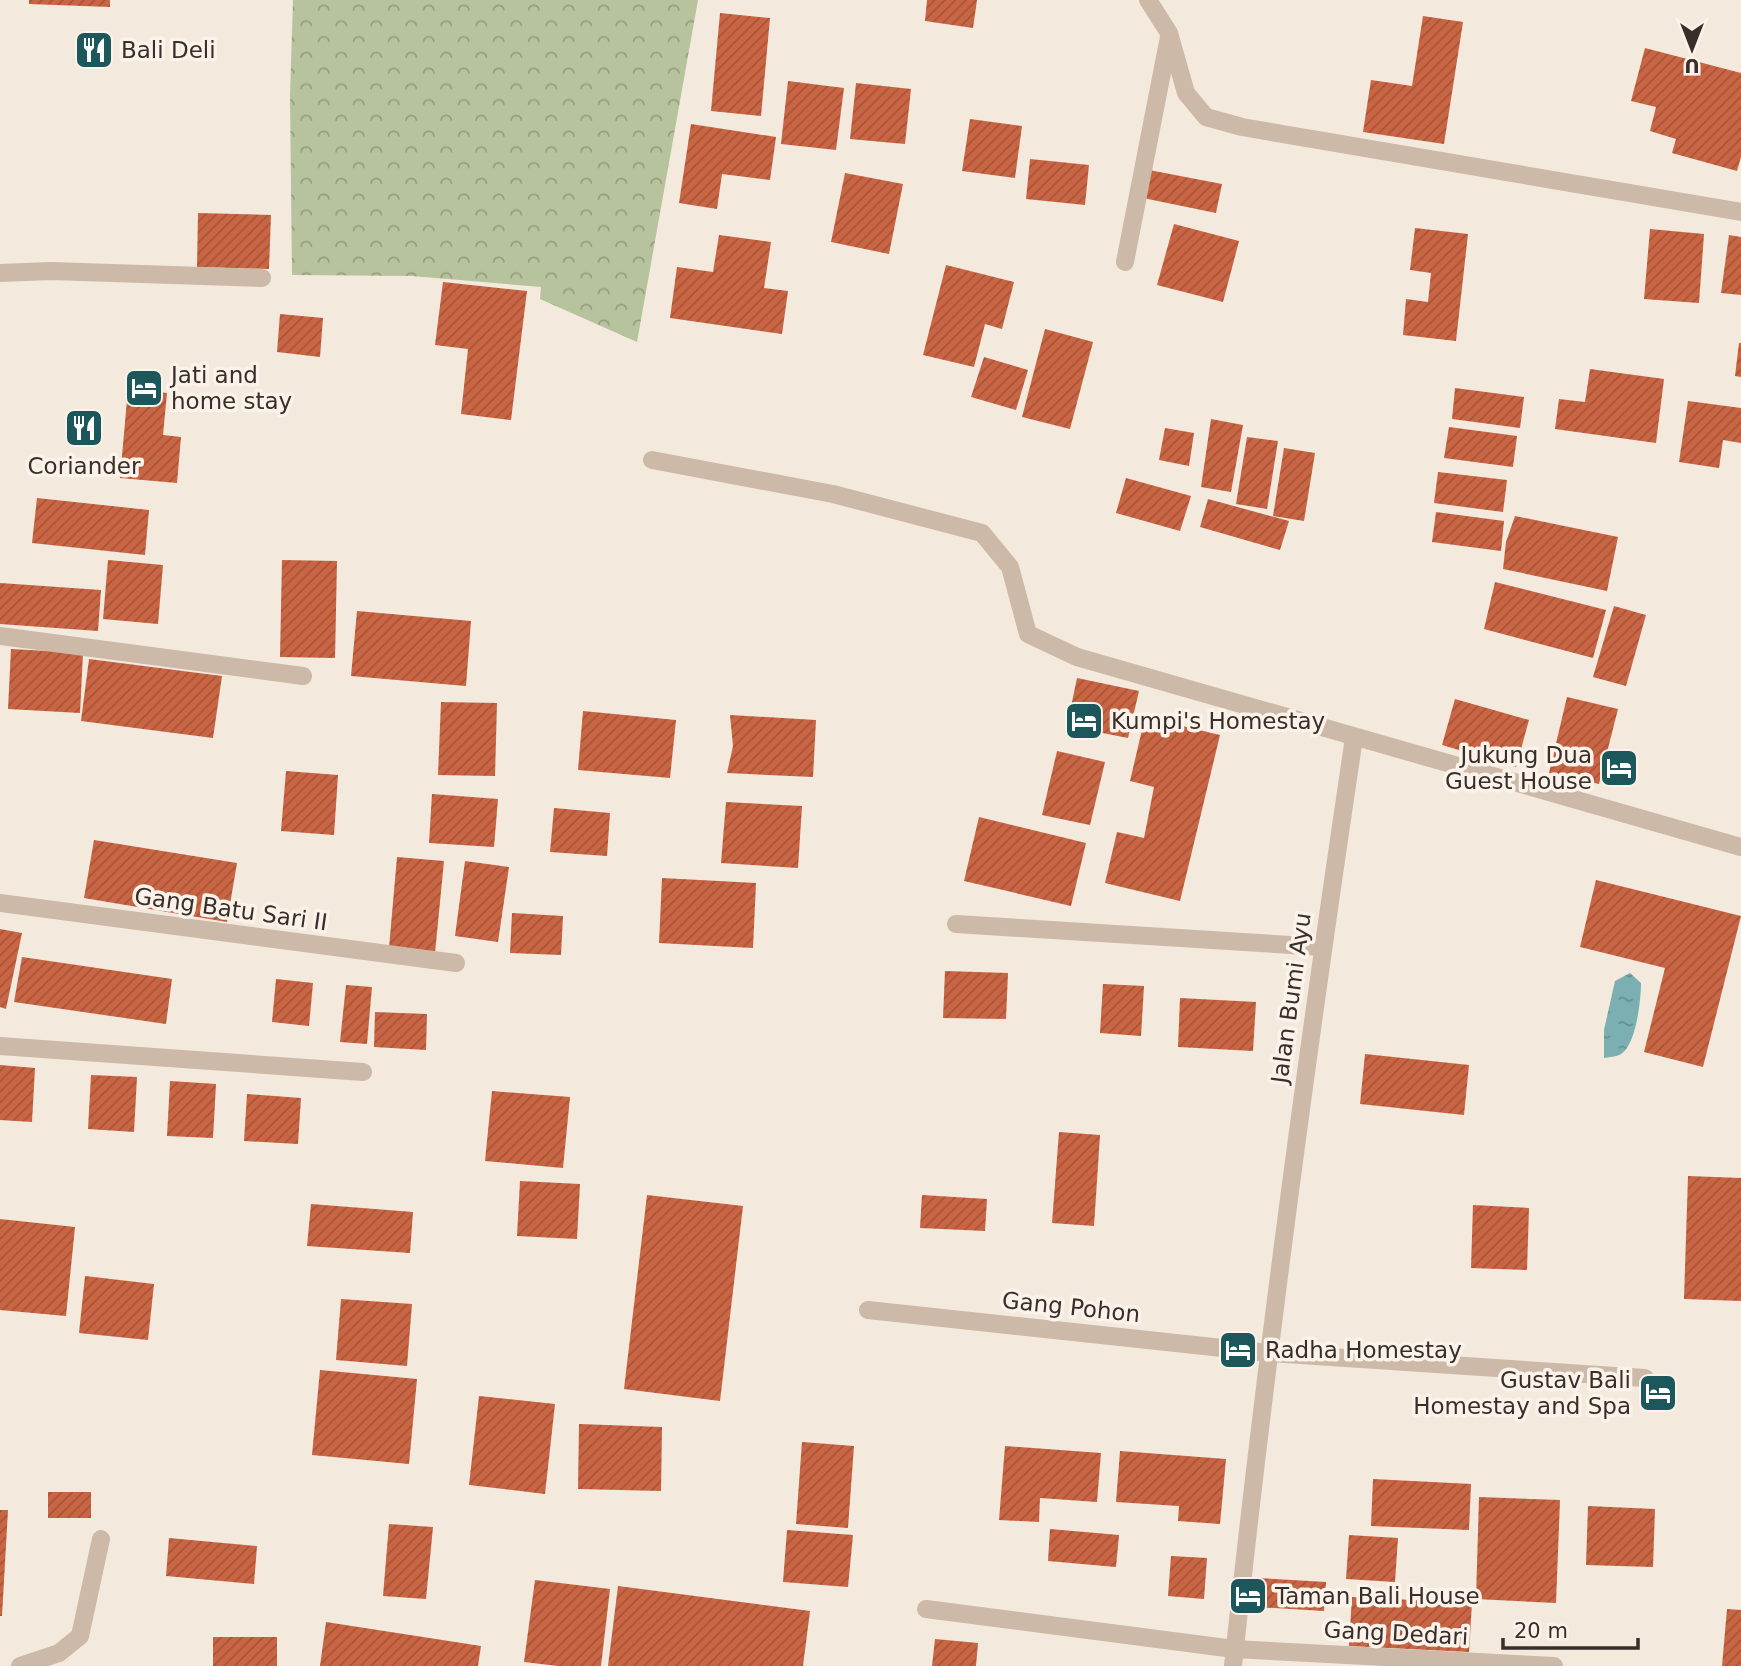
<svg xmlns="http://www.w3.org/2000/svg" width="1741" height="1666" font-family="'DejaVu Sans',sans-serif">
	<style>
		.forest { fill: url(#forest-crowns) }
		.water { fill: url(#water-ripples) }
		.building { fill: url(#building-hatch) }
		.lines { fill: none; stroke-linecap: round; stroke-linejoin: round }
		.service { stroke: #ccb9a8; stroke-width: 18 }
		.minor { stroke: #ccb9a8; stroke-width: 18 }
		.labels { text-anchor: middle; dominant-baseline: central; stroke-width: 7; stroke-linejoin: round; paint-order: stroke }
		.poi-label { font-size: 23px; fill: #392e29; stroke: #fbf3ea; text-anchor: start }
		.street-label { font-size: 23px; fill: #392e29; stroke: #fbf3ea }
	</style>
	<defs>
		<pattern id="forest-crowns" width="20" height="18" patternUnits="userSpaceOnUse" patternTransform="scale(1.75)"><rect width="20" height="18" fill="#b6c39c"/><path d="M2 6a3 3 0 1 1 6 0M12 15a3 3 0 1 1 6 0" fill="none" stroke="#959f7f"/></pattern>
		<pattern id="water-ripples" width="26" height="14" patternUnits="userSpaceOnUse" patternTransform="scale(1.75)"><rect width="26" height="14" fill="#7bafb2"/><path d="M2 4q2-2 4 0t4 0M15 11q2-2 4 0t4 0" fill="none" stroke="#668f91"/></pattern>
		<pattern id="building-hatch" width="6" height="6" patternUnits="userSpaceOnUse" patternTransform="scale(1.75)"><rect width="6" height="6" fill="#ca6544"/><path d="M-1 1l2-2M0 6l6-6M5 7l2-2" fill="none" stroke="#a55439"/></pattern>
	</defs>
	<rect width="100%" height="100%" fill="#f3e9dd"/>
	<path class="forest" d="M293 0H698L637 342 540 299 541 287 412 276 292 275 290 96Z"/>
	<path class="water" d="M1630 973 1641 983C1641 1000 1636 1045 1621 1054 1617 1057 1608 1057 1604 1058V1030L1615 981Z"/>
	<g class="building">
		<path d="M29 0H110V7L29 4Z"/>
		<path d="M927 0H977L973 28 925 21Z"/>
		<path d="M720 13 770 18 761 116 711 111Z"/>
		<path d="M1423 16 1463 22 1444 144 1363 132 1371 80 1412 86Z"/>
		<path d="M1645 48 1741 73V157L1737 171 1672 153 1676 139 1650 131 1656 107 1631 101Z"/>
		<path d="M788 81 844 88 836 150 781 144Z"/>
		<path d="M856 83 911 89 905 144 850 139Z"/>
		<path d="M970 119 1022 126 1015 178 962 171Z"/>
		<path d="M691 124 776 137 770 180 722 174 717 209 679 203Z"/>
		<path d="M1030 159 1089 165 1085 205 1026 199Z"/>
		<path d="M1149 170 1222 184 1216 213 1143 198Z"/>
		<path d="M845 173 903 184 889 254 831 242Z"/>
		<path d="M198 213 271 215 269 269 197 267Z"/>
		<path d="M1174 224 1239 241 1223 302 1157 285Z"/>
		<path d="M1415 228 1468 234 1456 341 1403 335 1406 299 1428 302 1431 273 1410 270Z"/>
		<path d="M1650 229 1704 234 1699 303 1644 299Z"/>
		<path d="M719 235 771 242 764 288 788 291 782 334 670 318 677 267 713 272Z"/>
		<path d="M1729 235 1741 237V295L1721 293Z"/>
		<path d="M946 265 1014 282 1002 329 985 324 974 367 923 355Z"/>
		<path d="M443 282 527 291 511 420 461 414 468 349 435 345Z"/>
		<path d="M280 314 323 318 320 357 277 352Z"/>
		<path d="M1045 329 1093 342 1070 429 1022 417Z"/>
		<path d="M1739 343H1741V377L1735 376Z"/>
		<path d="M984 357 1028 370 1016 410 971 397Z"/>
		<path d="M1590 369 1664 379 1656 443 1555 429 1559 399 1585 402Z"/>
		<path d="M1455 388 1524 397 1520 428 1452 419Z"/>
		<path d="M128 389 167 393 163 435 181 437 177 483 120 478Z"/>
		<path d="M1688 401 1741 408V443L1723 440 1719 468 1679 462Z"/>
		<path d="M1211 419 1243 425 1231 492 1201 487Z"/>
		<path d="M1449 427 1517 436 1513 467 1444 458Z"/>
		<path d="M1165 428 1194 433 1189 466 1159 460Z"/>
		<path d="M1247 437 1278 441 1267 509 1236 504Z"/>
		<path d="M1284 448 1315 453 1304 521 1273 516Z"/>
		<path d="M1438 472 1507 480 1503 512 1434 503Z"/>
		<path d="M1126 478 1191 496 1180 531 1116 513Z"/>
		<path d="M37 498 149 510 145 555 32 543Z"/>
		<path d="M1208 499 1289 521 1280 550 1200 527Z"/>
		<path d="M1436 512 1504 521 1501 551 1432 542Z"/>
		<path d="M1515 516 1618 537 1607 591 1503 569 1506 542Z"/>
		<path d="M108 560 163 565 158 624 103 619Z"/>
		<path d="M282 560 337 561 335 658 280 657Z"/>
		<path d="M1495 582 1606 610 1593 658 1484 629Z"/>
		<path d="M0 583 101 590 98 631 0 624Z"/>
		<path d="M1614 606 1646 615 1626 686 1593 677Z"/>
		<path d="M357 611 471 621 466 686 351 676Z"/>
		<path d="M11 649 83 653 80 713 8 709Z"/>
		<path d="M89 659 222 676 213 738 81 721Z"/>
		<path d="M1077 678 1139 691 1128 738 1067 726Z"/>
		<path d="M1567 697 1618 709 1599 784 1549 773Z"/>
		<path d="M1455 699 1529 720 1516 767 1442 745Z"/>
		<path d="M441 702 497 703 495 776 438 775Z"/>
		<path d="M583 711 676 720 670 778 578 770Z"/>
		<path d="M730 715 816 720 813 777 727 773 733 746Z"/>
		<path d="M1145 717 1220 735 1180 901 1105 883 1117 832 1144 838 1154 787 1130 781Z"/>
		<path d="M1057 751 1105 762 1090 825 1042 815Z"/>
		<path d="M286 771 338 775 334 835 281 831Z"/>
		<path d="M432 794 498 799 494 847 429 843Z"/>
		<path d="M726 802 802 806 798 868 721 863Z"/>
		<path d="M554 808 610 813 607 856 550 852Z"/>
		<path d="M979 817 1086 843 1071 906 964 881Z"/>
		<path d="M94 840 237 863 227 922 84 898Z"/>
		<path d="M397 857 444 861 435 953 389 948Z"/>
		<path d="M465 861 509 867 498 942 455 936Z"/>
		<path d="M662 878 756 883 753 948 659 943Z"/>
		<path d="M1596 880 1741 916 1703 1067 1644 1052 1665 968 1580 947Z"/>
		<path d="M512 913 563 916 561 955 510 953Z"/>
		<path d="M0 929 22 933 6 1009 0 1007Z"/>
		<path d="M22 957 172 979 166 1024 14 1002Z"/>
		<path d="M945 971 1008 973 1006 1019 943 1018Z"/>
		<path d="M276 979 313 983 309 1026 272 1022Z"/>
		<path d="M1103 984 1144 986 1141 1036 1100 1033Z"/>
		<path d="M346 985 372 987 367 1044 340 1042Z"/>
		<path d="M1180 998 1256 1002 1253 1051 1178 1047Z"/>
		<path d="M375 1012 427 1014 426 1050 374 1047Z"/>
		<path d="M1365 1054 1469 1065 1464 1115 1360 1104Z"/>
		<path d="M0 1065 35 1068 32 1122 0 1120Z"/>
		<path d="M91 1075 137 1077 134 1132 88 1129Z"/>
		<path d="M170 1081 216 1084 213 1138 167 1136Z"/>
		<path d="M492 1091 570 1097 563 1168 485 1161Z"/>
		<path d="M247 1094 301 1098 298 1144 244 1141Z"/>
		<path d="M1059 1132 1100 1135 1094 1226 1052 1223Z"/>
		<path d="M1688 1176 1741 1178V1301L1684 1299Z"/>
		<path d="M520 1181 580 1184 577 1239 517 1236Z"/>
		<path d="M647 1195 743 1206 720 1401 624 1389Z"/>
		<path d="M922 1195 987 1199 985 1231 920 1228Z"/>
		<path d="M311 1204 413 1212 410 1253 307 1246Z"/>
		<path d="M1473 1205 1529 1208 1527 1270 1471 1268Z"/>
		<path d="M0 1219 75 1227 66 1316 0 1310Z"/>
		<path d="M85 1276 154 1284 148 1340 79 1333Z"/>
		<path d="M341 1299 412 1304 407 1366 336 1360Z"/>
		<path d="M320 1370 417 1379 409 1464 312 1455Z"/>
		<path d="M479 1396 555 1404 545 1494 469 1485Z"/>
		<path d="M579 1424 662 1427 661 1491 578 1489Z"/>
		<path d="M802 1442 854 1446 848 1528 796 1524Z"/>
		<path d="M1005 1446 1101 1453 1097 1502 1040 1498 1039 1522 999 1520Z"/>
		<path d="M1120 1451 1226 1459 1220 1524 1178 1521 1179 1506 1116 1502Z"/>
		<path d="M1373 1479 1471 1484 1469 1530 1371 1526Z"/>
		<rect x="48" y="1492" width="43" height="26"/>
		<path d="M1479 1497 1560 1500 1556 1603 1476 1599Z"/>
		<path d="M1588 1506 1655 1509 1653 1567 1586 1565Z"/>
		<path d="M0 1510H8L2 1616H0Z"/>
		<path d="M389 1524 433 1527 426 1599 383 1596Z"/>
		<path d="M1050 1529 1119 1535 1116 1567 1048 1561Z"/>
		<path d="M787 1530 853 1535 848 1587 783 1582Z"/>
		<path d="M1349 1535 1398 1538 1395 1582 1346 1579Z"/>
		<path d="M169 1538 257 1546 254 1584 166 1576Z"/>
		<path d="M1171 1556 1207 1558 1204 1599 1168 1596Z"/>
		<path d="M1257 1578 1326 1582 1324 1611 1255 1607Z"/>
		<path d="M535 1580 610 1589 601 1666H558L524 1662Z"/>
		<path d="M618 1586 810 1611 803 1666H608Z"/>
		<path d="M1352 1597 1472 1603 1469 1652 1349 1646Z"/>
		<path d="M1727 1609 1741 1610V1666H1722Z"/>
		<path d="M326 1622 481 1646 478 1666H320Z"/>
		<rect x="213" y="1637" width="64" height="29"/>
		<path d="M935 1639 978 1643 976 1666H932Z"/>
	</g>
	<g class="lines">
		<path class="service" d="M20 1666 59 1653 80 1636 101 1539"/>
		<g class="minor">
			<path d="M1148 0 1169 33 1186 93 1206 117 1242 127 1741 212"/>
			<path d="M1125 262 1169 37"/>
			<path d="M0 273 51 271 262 278"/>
			<path d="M652 460 833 494 982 533 1010 567 1028 634 1077 657 1741 847"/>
			<path d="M0 636 303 676"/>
			<path d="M0 903 456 963"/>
			<path d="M956 924 1323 947"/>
			<path d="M0 1046 363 1072"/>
			<path d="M868 1310 1269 1353 1645 1378"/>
			<path d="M926 1609 1234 1649 1554 1666"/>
			<path d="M1233 1666C1266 1356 1308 1046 1354 738"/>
		</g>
	</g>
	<defs>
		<symbol id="restaurant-square" viewBox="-11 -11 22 22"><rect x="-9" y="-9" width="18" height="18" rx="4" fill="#1c575c" stroke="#fbf3ea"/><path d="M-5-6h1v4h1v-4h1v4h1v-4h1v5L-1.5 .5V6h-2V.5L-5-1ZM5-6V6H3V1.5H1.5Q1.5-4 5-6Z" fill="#fff"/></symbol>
		<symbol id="hotel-square" viewBox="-11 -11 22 22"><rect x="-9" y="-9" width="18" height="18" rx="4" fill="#1c575c" stroke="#fbf3ea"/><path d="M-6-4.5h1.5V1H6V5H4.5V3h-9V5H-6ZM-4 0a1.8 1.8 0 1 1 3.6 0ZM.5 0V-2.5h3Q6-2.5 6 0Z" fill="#fff"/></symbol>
	</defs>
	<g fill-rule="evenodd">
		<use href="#restaurant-square" x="72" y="28" width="44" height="44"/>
		<use href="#hotel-square" x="122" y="366" width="44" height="44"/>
		<use href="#restaurant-square" x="62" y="406" width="44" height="44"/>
		<use href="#hotel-square" x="1062" y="699" width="44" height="44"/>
		<use href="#hotel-square" x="1597" y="746" width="44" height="44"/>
		<use href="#hotel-square" x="1216" y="1328" width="44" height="44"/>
		<use href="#hotel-square" x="1636" y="1371" width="44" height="44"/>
		<use href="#hotel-square" x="1226" y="1574" width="44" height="44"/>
	</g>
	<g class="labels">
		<g class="poi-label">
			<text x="121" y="50">Bali Deli</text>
			<text x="171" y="375">Jati and<tspan x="171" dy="26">home stay</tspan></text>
			<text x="84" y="466" text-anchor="middle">Coriander</text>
			<text x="1111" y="721">Kumpi's Homestay</text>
			<text x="1592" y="755" text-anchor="end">Jukung Dua<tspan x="1592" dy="26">Guest House</tspan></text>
			<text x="1265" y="1350">Radha Homestay</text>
			<text x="1631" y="1380" text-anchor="end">Gustav Bali<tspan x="1631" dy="26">Homestay and Spa</tspan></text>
			<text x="1275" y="1596">Taman Bali House</text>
		</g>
		<g class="street-label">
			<text transform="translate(231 909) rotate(8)">Gang Batu Sari II</text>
			<text transform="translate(1291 998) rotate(-82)">Jalan Bumi Ayu</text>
			<text transform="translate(1071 1307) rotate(6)">Gang Pohon</text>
			<text transform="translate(1396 1633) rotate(3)">Gang Dedari</text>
		</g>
	</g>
	<g transform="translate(1692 49) rotate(180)" stroke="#fbf3ea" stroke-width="5" paint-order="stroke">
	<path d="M0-5L12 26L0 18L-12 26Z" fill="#392e29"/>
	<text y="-10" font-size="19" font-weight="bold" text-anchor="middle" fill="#392e29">U</text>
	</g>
	<path d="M1503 1638v10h135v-10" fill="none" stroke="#392e29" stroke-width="3.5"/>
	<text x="1514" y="1638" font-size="21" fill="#392e29" stroke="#fbf3ea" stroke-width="5" paint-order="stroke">20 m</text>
</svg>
